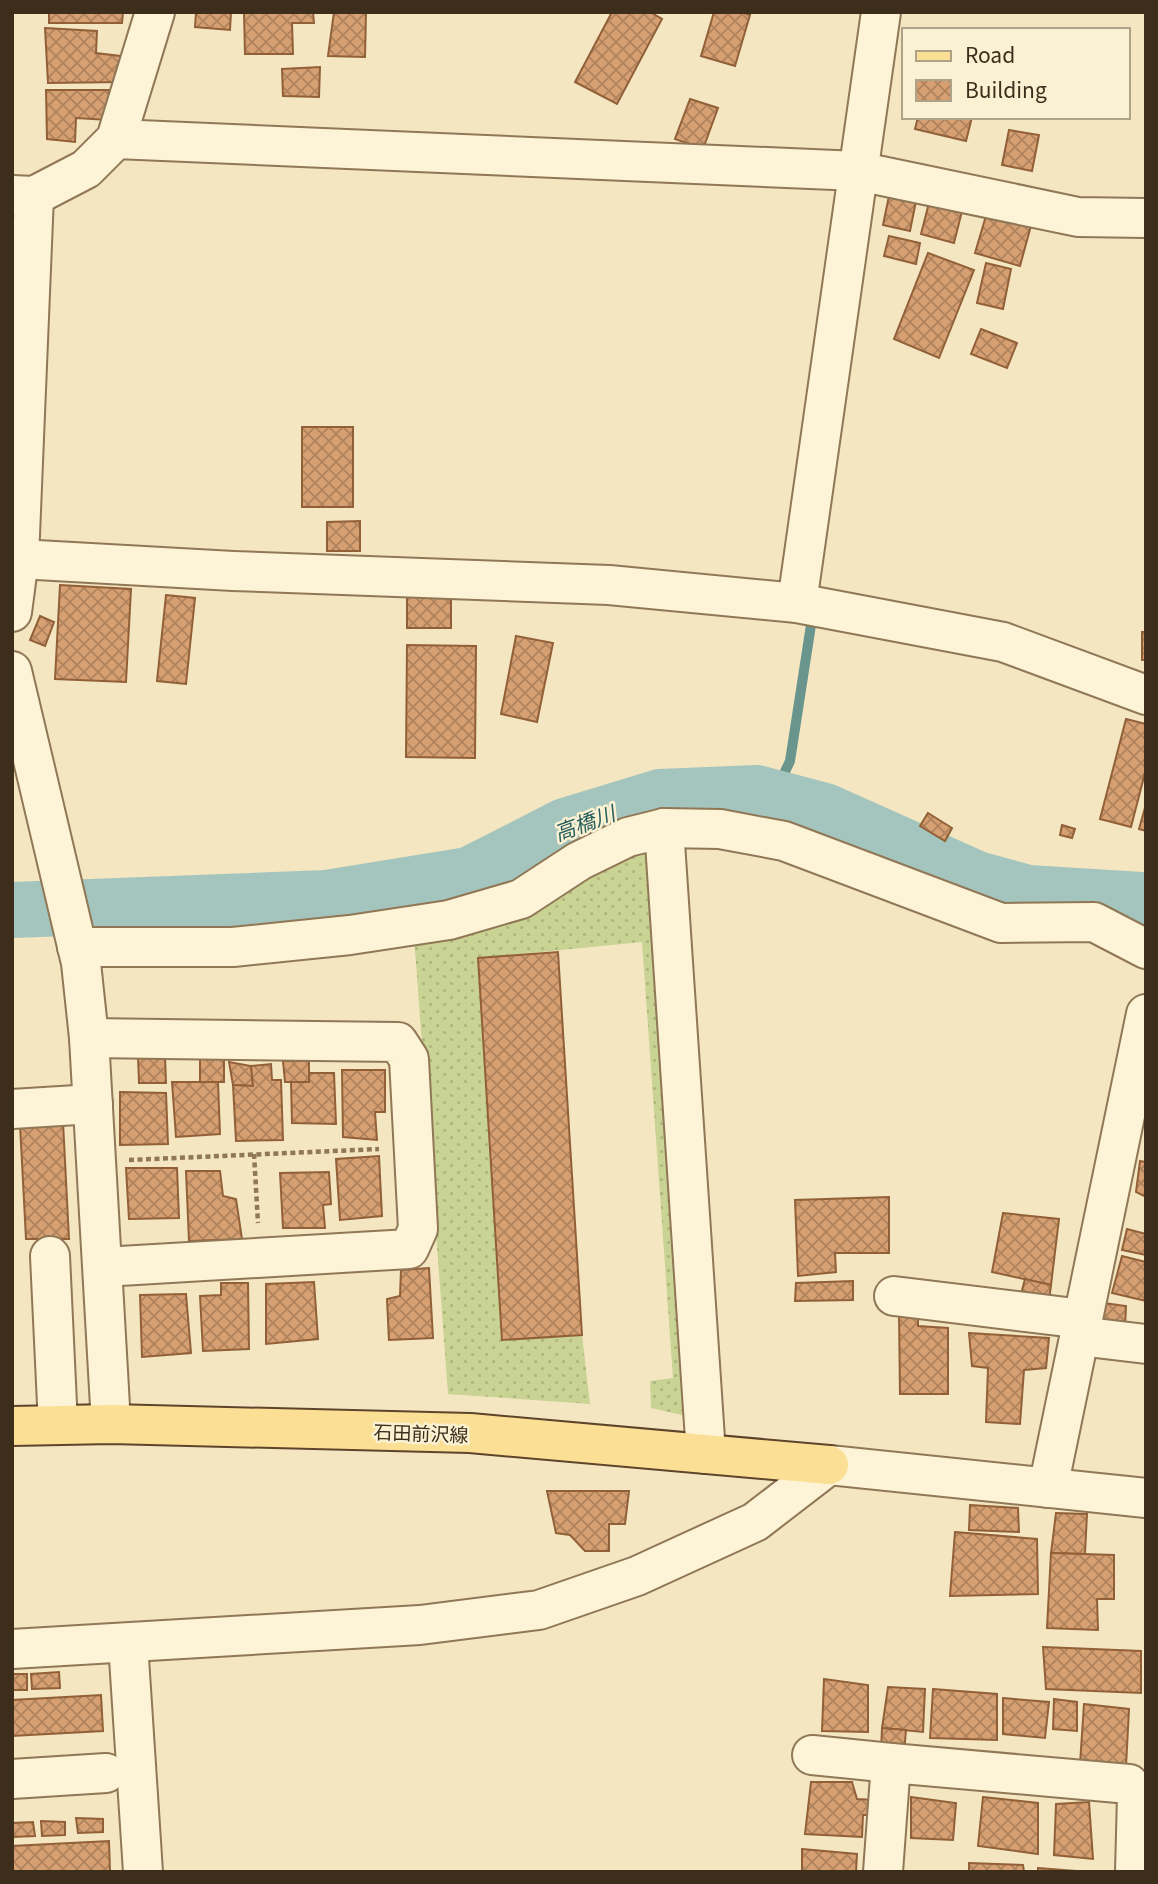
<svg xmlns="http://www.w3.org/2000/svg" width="1158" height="1884" font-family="Georgia,'Noto Sans JP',serif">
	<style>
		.grass { fill: url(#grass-dots) }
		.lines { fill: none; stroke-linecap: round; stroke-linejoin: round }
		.stream { stroke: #69958c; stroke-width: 10 }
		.river { stroke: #a4c5bd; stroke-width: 56 }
		.building { fill: url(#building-cross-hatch); stroke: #926038; stroke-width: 2 }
		.minor-casing { stroke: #907756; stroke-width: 42 }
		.major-casing { stroke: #5d442b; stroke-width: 42 }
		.path { stroke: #907756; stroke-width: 4.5; stroke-dasharray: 5 3.5; stroke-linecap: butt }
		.minor { stroke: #fdf3d6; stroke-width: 38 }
		.major { stroke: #fbdf94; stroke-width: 38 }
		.labels { text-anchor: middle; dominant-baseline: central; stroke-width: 5; stroke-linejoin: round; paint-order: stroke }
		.street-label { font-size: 19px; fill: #3d2e1c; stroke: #faf0d2 }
		.water-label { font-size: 21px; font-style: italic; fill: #295f5e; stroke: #faf0d2 }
	</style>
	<defs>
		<pattern id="grass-dots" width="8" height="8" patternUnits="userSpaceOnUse" patternTransform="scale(1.75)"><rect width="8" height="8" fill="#c9d393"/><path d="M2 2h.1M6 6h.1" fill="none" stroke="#aeb57e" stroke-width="1.8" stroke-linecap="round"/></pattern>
		<pattern id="building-cross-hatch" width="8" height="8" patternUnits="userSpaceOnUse" patternTransform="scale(1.75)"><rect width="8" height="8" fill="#d6a072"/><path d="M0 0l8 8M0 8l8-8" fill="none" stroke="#af835d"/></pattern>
	</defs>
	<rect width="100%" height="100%" fill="#f3e6c1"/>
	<path class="grass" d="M650 847 691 1417 651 1408 650 1381 673 1378 642 942 479 958 502 1340 582 1335 590 1404 448 1394 414 936 580 878Z"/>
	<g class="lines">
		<path class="stream" d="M773 797 790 761 813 612"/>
		<path class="river" d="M12 910 327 898 469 875 565 826 660 797 757 793 825 811 977 879 1028 893 1141 900 1146 902"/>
	</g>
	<g class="building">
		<path d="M49 12H123L122 23H49Z"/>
		<path d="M196 12H231L230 30 195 27Z"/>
		<path d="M244 12H313L314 23H292L293 54H245Z"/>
		<path d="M334 12H366L365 57 328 56Z"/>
		<path d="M612 12H650L662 19 617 104 575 82Z"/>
		<path d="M714 12H741L750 15 735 66 701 56Z"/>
		<path d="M45 28 97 31 96 53 120 56 121 82 48 83Z"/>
		<path d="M320 67 319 97 283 96 282 69Z"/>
		<path d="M46 90H109L108 120 76 118 75 142 47 139Z"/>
		<path d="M690 99 718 108 703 149 675 139Z"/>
		<path d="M918 117H972L966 141 915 129Z"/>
		<path d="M1009 130 1039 135 1032 171 1002 165Z"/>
		<path d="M890 191 917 196 910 231 883 225Z"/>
		<path d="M931 195 964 203 954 243 921 234Z"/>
		<path d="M988 209 1032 222 1020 266 975 253Z"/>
		<path d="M889 236 920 243 916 264 884 256Z"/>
		<path d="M928 253 974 270 939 358 894 339Z"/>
		<path d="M986 263 1011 269 1003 309 977 303Z"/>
		<path d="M981 329 1017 343 1007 368 971 354Z"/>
		<rect x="302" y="427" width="51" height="80"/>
		<path d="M360 521V551H327V522Z"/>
		<path d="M60 585 131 589 126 682 55 679Z"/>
		<path d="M166 595 195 598 186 684 157 681Z"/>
		<rect x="407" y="596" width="44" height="32"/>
		<path d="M40 616 54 622 45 646 30 640Z"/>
		<rect x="1142" y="632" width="4" height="28"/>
		<path d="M516 636 553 643 537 722 501 714Z"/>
		<path d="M407 645 476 646 475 758 406 757Z"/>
		<path d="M1126 719 1146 724V769L1131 827 1100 819Z"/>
		<path d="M1146 804V831L1139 829Z"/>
		<path d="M928 813 952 828 945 841 920 826Z"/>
		<path d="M1062 825 1075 829 1072 838 1060 835Z"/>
		<path d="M558 952 582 1335 502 1340 478 958Z"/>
		<rect x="200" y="1054" width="24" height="28"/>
		<path d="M138 1056H165L166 1083H139Z"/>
		<path d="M283 1061H309V1082H285Z"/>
		<path d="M229 1062 251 1066 253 1086 233 1085Z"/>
		<path d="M271 1064 272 1080H281L283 1140 236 1141 233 1085 253 1086 251 1066Z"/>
		<path d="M342 1070H385V1112H375L377 1140 343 1137Z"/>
		<path d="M309 1073H334L336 1124 292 1123 291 1082H309Z"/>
		<path d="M172 1082H218L220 1134 176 1137Z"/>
		<path d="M120 1092 166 1093 168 1144 120 1145Z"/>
		<path d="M63 1122 69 1239H26L20 1124Z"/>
		<path d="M379 1156 382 1216 340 1220 336 1159Z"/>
		<path d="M1140 1161 1146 1162V1197L1136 1192Z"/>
		<path d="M126 1168H177L179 1218 129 1219Z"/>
		<path d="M186 1171H220L223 1196 236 1199 242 1239 189 1241Z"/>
		<path d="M329 1172 331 1204 323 1205 325 1228H283L280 1173Z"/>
		<path d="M889 1197V1253H835L836 1272 798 1276 795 1200Z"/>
		<path d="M1003 1213 1059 1219 1051 1285 992 1272Z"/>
		<path d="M1127 1229 1146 1234V1255L1122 1250Z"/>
		<path d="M1122 1256 1146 1262V1301L1112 1293Z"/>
		<path d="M429 1268 433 1338 389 1340 387 1299 400 1296 401 1270Z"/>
		<path d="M1025 1279 1051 1285 1049 1301 1020 1298Z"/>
		<path d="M853 1281V1300L795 1301 796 1283Z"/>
		<path d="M314 1282 318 1339 266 1344V1284Z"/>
		<path d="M221 1283H248L249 1349 203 1351 200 1296 221 1295Z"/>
		<path d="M186 1294 191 1353 142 1357 140 1295Z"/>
		<path d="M1104 1303 1126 1306 1125 1329 1100 1325Z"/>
		<path d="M899 1312 918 1313V1326L948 1328V1394H900Z"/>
		<path d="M969 1333 1049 1338 1046 1368 1024 1370 1020 1424 986 1422 988 1368 972 1366Z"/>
		<path d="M547 1491H629L625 1524H609V1551H585L570 1535 556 1533Z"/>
		<path d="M970 1505 1018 1508 1019 1532 969 1530Z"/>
		<path d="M1056 1513 1087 1514 1085 1554 1051 1553Z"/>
		<path d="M955 1532 1037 1539 1038 1594 950 1596Z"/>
		<path d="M1051 1553 1114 1555V1599H1097L1098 1630 1047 1628Z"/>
		<path d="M1043 1647 1141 1651V1693L1046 1689Z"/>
		<path d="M59 1672 60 1688 32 1689 31 1674Z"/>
		<rect x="12" y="1674" width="15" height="16"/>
		<path d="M824 1679 868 1685V1732L822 1731Z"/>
		<path d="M888 1687 925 1689 923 1732 882 1728Z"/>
		<path d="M933 1689 997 1694V1740L930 1738Z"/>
		<path d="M101 1695 103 1731 12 1736V1700Z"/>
		<path d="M1003 1698 1049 1702 1045 1738 1003 1734Z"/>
		<path d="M1054 1699 1077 1702V1731L1053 1729Z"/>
		<path d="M1084 1704 1129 1709 1126 1767 1080 1764Z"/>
		<path d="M882 1728 906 1730 904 1754 881 1751Z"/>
		<path d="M811 1782H852L857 1799 875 1800V1815H863L862 1837 805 1834Z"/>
		<path d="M911 1797 956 1803 953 1840 911 1838Z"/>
		<path d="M983 1797 1038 1803V1854L978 1846Z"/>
		<path d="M1089 1802 1093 1859 1054 1855 1056 1804Z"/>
		<path d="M76 1818 103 1819V1832L78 1833Z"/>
		<path d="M41 1821 65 1822V1835L42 1836Z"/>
		<path d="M33 1822 35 1836 12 1837V1823Z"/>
		<path d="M109 1841 110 1872H12V1846Z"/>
		<path d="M802 1849 857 1854 856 1872H802Z"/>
		<path d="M969 1863 1023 1865 1024 1872H969Z"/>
		<path d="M1038 1868 1089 1872H1038Z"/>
	</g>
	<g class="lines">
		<defs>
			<g id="minor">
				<path d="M116 139 858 171 1078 217 1146 218"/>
				<path d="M12 195 34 196 86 169 116 139 155 12"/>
				<path d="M19 559 233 571 609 585 797 603 1003 642 1146 695"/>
				<path d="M797 603 881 12"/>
				<path d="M12 612 19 559 34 196"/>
				<path d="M12 671 81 963 89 1038 111 1424"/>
				<path d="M664 828 720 829 784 841 1001 923 1094 922 1146 949"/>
				<path d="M77 947H233L350 935 449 920 521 899 579 861 628 837 664 828 706 1454"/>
				<path d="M89 1038 398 1042 409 1059 418 1229 409 1249 103 1267"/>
				<path d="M12 1109 93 1104"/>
				<path d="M50 1256 58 1425"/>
				<path d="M894 1296 1083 1319"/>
				<path d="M1079 1336 1146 1344"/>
				<path d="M1048 1488 1146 1014"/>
				<path d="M128 1643 143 1872"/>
				<path d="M12 1649 420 1625 539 1610 637 1576 755 1522 829 1465 1146 1498"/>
				<path d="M812 1755 891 1763"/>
				<path d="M12 1779 106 1773"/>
				<path d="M883 1872 891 1763 1129 1784 1137 1795 1135 1872"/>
			</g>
			<path id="major" d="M12 1426 111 1424 470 1433 829 1465"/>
		</defs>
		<use href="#minor" class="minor-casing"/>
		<use href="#major" class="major-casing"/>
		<g class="path">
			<path d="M254 1154 258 1223"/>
			<path d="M129 1160 379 1149"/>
		</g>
		<use href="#minor" class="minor"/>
		<use href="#major" class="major"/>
	</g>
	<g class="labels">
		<g class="street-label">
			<text transform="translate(421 1432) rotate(2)">石田前沢線</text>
		</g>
		<g class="water-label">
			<text transform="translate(584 822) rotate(-20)">高橋川</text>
		</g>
	</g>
	<rect width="1158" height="1884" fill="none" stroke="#3d2e1c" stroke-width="28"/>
	<rect x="902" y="28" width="228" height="91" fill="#faf0d2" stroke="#aea289" stroke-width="2"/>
	<rect x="916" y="51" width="35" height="10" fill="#fbdf94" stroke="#aea289" stroke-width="2"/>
	<text x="965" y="63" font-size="21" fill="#3d2e1c">Road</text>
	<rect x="916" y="80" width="35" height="21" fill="url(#building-cross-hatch)" stroke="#aea289" stroke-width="2"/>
	<text x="965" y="98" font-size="21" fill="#3d2e1c">Building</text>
</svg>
